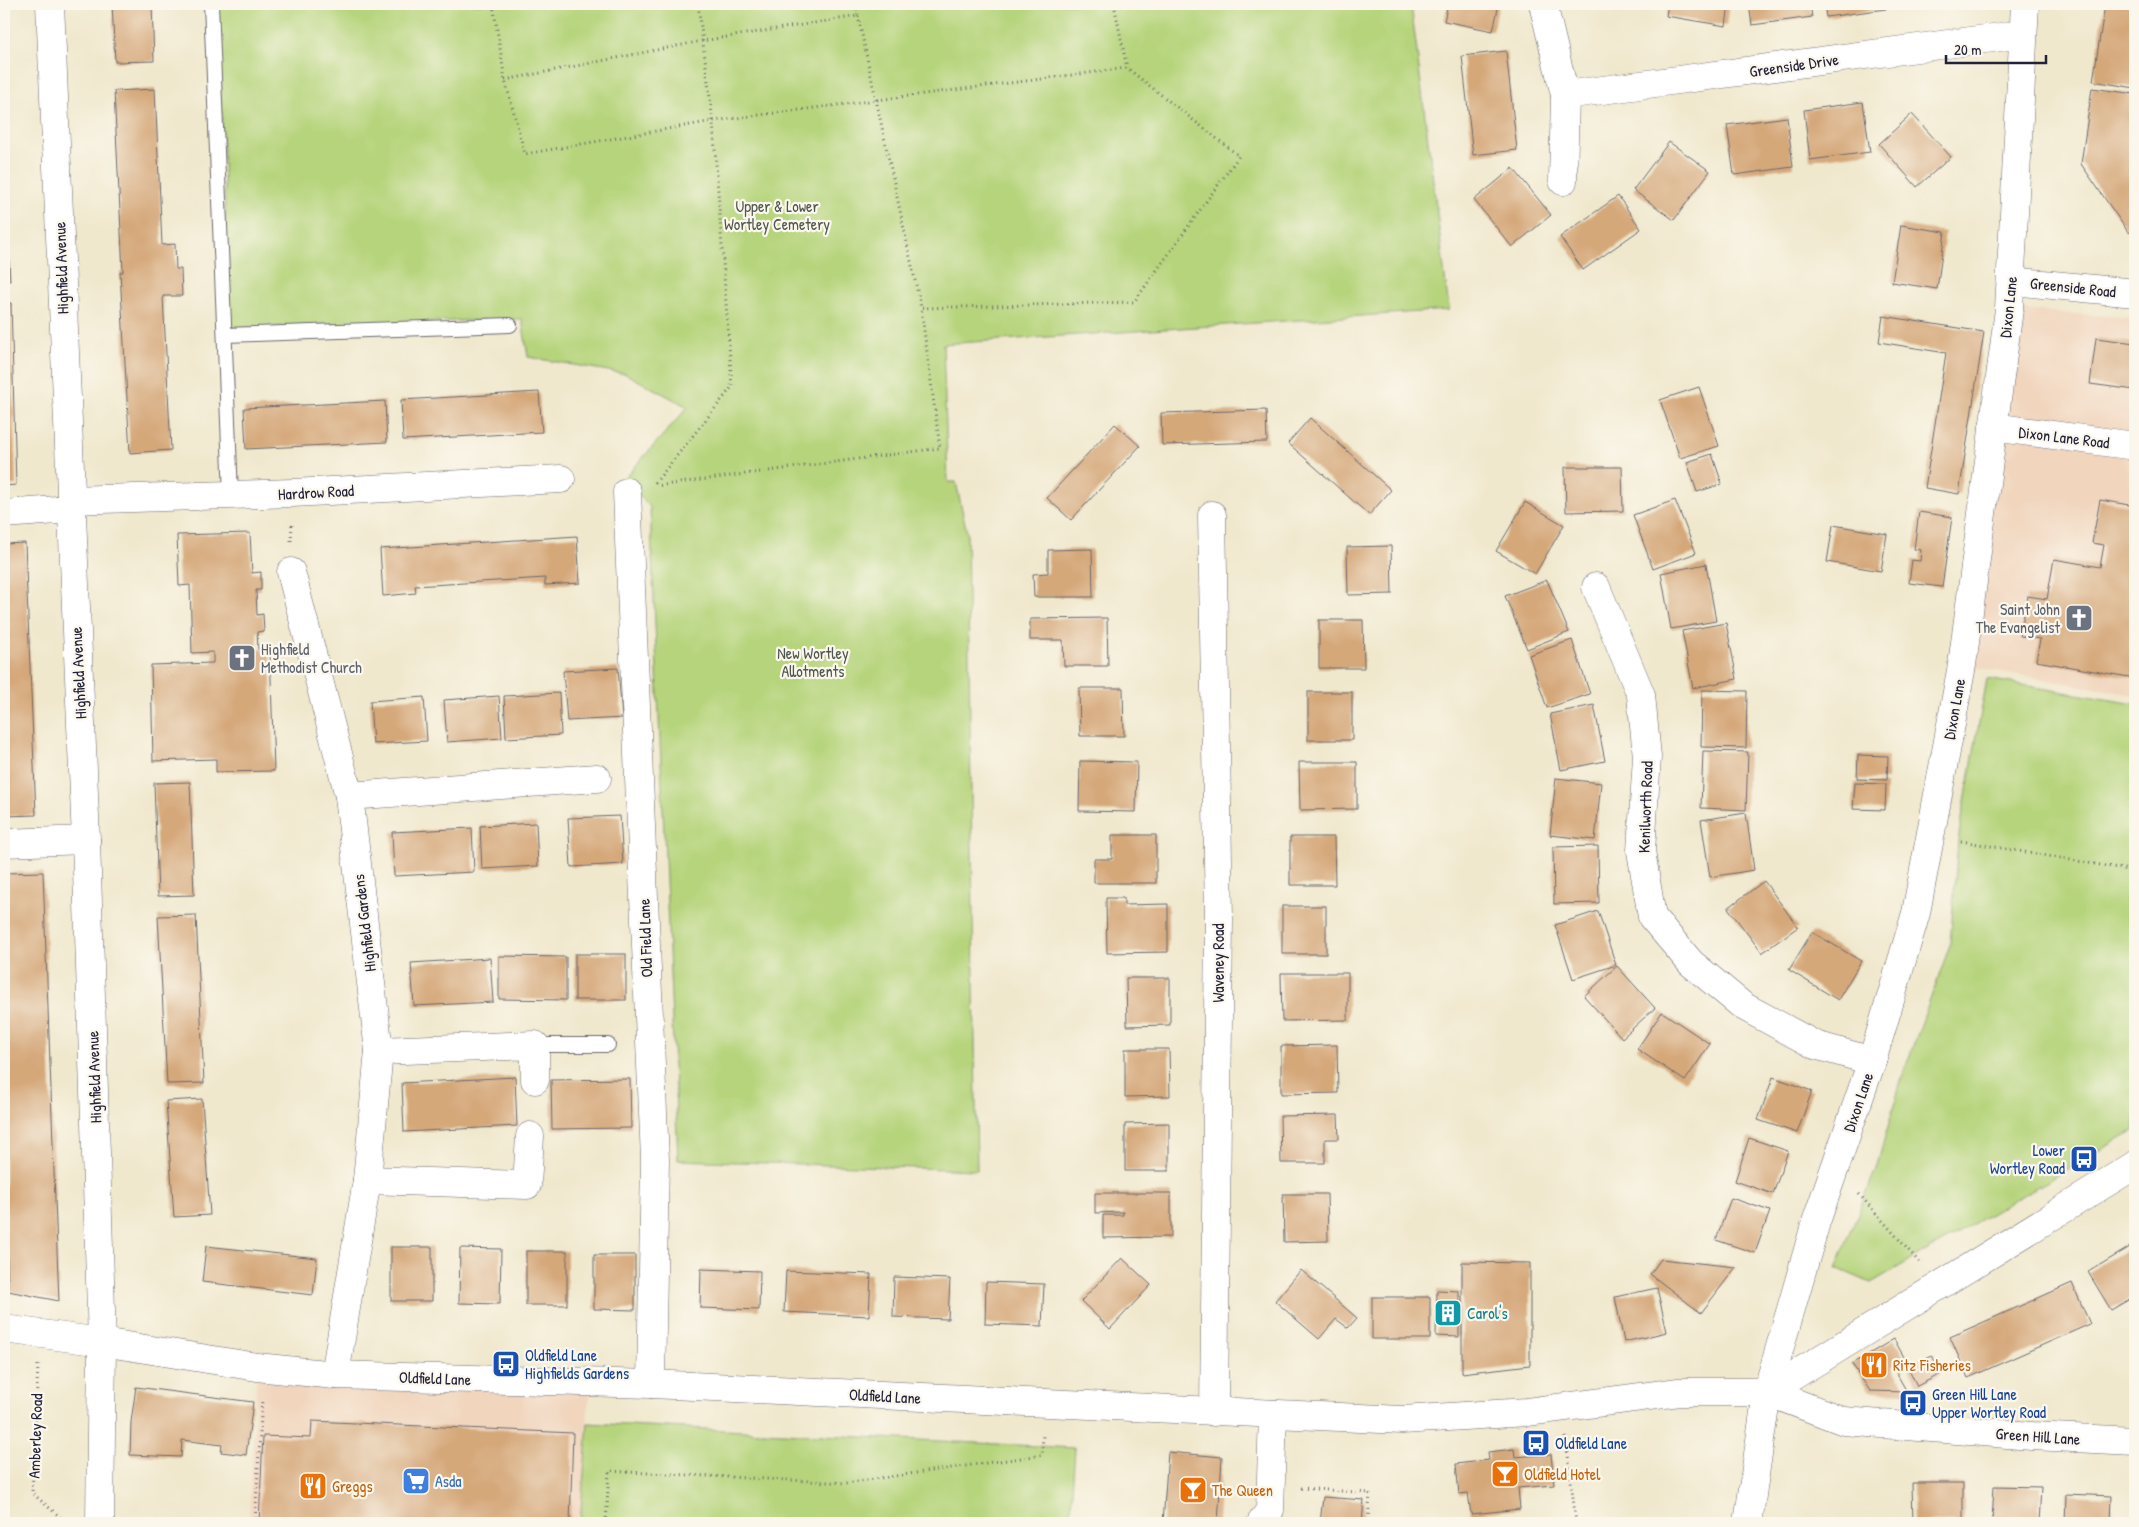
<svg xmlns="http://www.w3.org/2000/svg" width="2139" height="1527" font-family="'Patrick Hand',sans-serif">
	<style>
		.built { fill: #f1d5bd }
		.green { fill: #b6d47b; stroke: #6c7b5b }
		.building { fill: #d5a87a }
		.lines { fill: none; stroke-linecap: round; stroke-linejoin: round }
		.lane-casing { stroke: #6a676e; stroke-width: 16 }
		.street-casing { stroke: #6a676e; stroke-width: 29 }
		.secondary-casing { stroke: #6a676e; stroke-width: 29 }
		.path { stroke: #6a676e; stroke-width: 3; stroke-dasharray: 1 4; stroke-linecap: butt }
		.lane { stroke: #fff; stroke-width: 14 }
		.street { stroke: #fff; stroke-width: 28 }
		.secondary { stroke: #fff; stroke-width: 28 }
		.labels { text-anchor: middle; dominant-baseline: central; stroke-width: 4.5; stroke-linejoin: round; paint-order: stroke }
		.street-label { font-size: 16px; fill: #22223b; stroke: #fbf7ec }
		.park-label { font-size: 16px; fill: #4e574e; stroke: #fbf7ec }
		.worship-label { font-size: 16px; fill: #5b616d; stroke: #fbf7ec; text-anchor: end }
		.transit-label { font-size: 16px; fill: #164399; stroke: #fbf7ec; text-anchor: start }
		.culture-label { font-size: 16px; fill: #0d838f; stroke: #fbf7ec; text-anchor: start }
		.food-label { font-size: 16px; fill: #c56008; stroke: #fbf7ec; text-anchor: start }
		.shop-label { font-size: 16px; fill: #366cbe; stroke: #fbf7ec; text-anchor: start }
	</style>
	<rect width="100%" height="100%" fill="#fbf7ec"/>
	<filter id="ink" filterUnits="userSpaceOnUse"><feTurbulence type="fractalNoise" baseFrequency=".02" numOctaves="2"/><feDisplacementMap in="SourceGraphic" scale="10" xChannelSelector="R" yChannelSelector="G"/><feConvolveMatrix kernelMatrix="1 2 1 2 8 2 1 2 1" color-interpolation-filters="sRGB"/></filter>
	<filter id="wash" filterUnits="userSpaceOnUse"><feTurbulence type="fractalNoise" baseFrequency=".0096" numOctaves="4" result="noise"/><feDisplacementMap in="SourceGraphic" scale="20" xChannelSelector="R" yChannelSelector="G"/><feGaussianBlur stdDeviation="1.12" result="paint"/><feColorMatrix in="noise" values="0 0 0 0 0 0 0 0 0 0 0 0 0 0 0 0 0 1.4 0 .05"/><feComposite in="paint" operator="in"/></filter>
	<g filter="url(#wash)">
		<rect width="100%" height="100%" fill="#f0e8cd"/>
		<g class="built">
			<path d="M2009 309 2135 318V695L1962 665Z"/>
			<path d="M257 1367 590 1383 580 1523H249Z"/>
		</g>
		<g class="green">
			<path d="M218 4H1411L1449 310 943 344 948 482H956L967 533 977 1170 678 1160 650 507 624 479 688 407 626 374 528 357 522 319 229 328Z"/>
			<path d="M1987 679 2135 704V1130L1871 1283 1836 1268 1876 1169 1902 1077 1950 945 1958 840Z"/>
			<path d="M588 1423 1075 1448 1070 1523H580Z"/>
		</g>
		<g id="blocks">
			<g class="building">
				<path d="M112 4H152L154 61 115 62Z"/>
				<path d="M1448 4H1499L1493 31 1444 21Z"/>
				<path d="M1668 4H1729L1726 26 1666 16Z"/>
				<path d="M1749 4H1810L1812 17 1752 25Z"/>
				<path d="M1824 4H1885L1886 9 1826 17Z"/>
				<path d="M2105 4H2135V88L2093 81Z"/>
				<path d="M1506 51 1517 150 1473 155 1462 56Z"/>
				<path d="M2092 88 2135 94V136L2132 155 2135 160V233L2128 232 2081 164Z"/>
				<path d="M155 89 162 245 175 244 176 269H181L182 296H163L171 450 130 453 120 272H123L114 91Z"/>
				<path d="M1863 102 1870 152 1810 160 1804 110Z"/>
				<path d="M1912 114 1951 157 1917 187 1879 144Z"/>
				<path d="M1787 117 1793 167 1734 175 1727 125Z"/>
				<path d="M1669 142 1710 171 1674 220 1633 190Z"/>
				<path d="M1513 168 1551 215 1512 247 1474 200Z"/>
				<path d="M4 186H5L10 281H4Z"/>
				<path d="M1618 196 1641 229 1583 270 1560 237Z"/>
				<path d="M1901 225 1945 232 1937 289 1892 282Z"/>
				<path d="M4 303H11L16 485 4 486Z"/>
				<path d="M1883 316 1984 332 1959 494 1925 488 1946 353 1879 342Z"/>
				<path d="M2096 338 2135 343V390L2090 384Z"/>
				<path d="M1699 387 1719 446 1680 458 1660 400Z"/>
				<path d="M539 392 542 432 403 440 401 400Z"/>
				<path d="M385 401 387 442 246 449 244 408Z"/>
				<path d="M1266 410 1267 442 1162 445 1161 413Z"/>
				<path d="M1310 418 1391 490 1369 515 1288 443Z"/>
				<path d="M1115 424 1140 446 1071 520 1047 498Z"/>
				<path d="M1712 454 1722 484 1697 492 1687 462Z"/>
				<path d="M1565 467H1622L1623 511 1566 512Z"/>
				<path d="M1675 500 1696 553 1653 569 1633 515Z"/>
				<path d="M2100 500 2135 506V678L2036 661 2040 639 2020 636 2027 596 2047 599 2054 559 2100 567 2104 545 2092 543Z"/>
				<path d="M1525 502 1564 525 1535 574 1496 551Z"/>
				<path d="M1919 512 1952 517 1942 587 1909 583 1912 560 1920 561 1921 550 1914 549Z"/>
				<path d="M1833 525 1887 534 1881 571 1827 562Z"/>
				<path d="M250 533 252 573 261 572V590H256L257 615 263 614 264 631 257 632 258 649 270 648 274 771 216 772V759L153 761 151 665 213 663V652L192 653 190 585 179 586 177 535Z"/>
				<path d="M577 536 580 583 545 585V578L415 586 416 593 383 596 380 549Z"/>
				<path d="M25 543 36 815 4 816V544Z"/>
				<path d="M1391 546 1392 594 1348 595 1347 547Z"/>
				<path d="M1092 549 1093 597H1034L1033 574 1048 573V550Z"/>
				<path d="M1706 564 1716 621 1671 629 1661 573Z"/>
				<path d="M1547 580 1569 632 1527 649 1505 596Z"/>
				<path d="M1107 618 1108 666H1064L1063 640H1030V619Z"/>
				<path d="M1319 620H1363L1364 668H1319Z"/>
				<path d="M1726 623 1737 679 1693 688 1682 631Z"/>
				<path d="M1572 640 1590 694 1547 708 1529 655Z"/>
				<path d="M618 668 622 718 567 721 563 671Z"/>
				<path d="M1079 688H1123L1124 736H1080Z"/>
				<path d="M1702 690 1747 691 1746 748 1701 747Z"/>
				<rect x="1308" y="692" width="44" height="48"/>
				<path d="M559 693 561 735 506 738 504 696Z"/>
				<path d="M499 696 502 738 447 742 444 700Z"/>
				<path d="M424 697 427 741 373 744 370 701Z"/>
				<path d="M1594 705 1605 761 1561 770 1550 714Z"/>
				<path d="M1703 751 1748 752 1746 810 1701 808Z"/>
				<path d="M1858 755 1888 756 1887 780 1857 779Z"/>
				<path d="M1080 761 1137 762 1136 812 1079 811Z"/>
				<path d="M1299 762H1357V809L1300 810Z"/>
				<path d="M1556 778 1601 783 1595 840 1550 835Z"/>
				<path d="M190 782 194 895 158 896 154 783Z"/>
				<path d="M1855 783 1886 784 1885 810 1853 809Z"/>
				<path d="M1746 813 1754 870 1710 877 1701 820Z"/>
				<path d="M620 816 623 864 571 867 568 818Z"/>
				<path d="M536 823 538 866 482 869 480 826Z"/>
				<path d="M472 828 474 872 394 876 392 832Z"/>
				<path d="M1112 835H1156V883H1094V859H1112Z"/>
				<path d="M1290 837H1334L1335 885H1290Z"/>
				<path d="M1598 846 1599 903 1554 904 1553 847Z"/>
				<path d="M43 872 55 1199 59 1301 8 1291 5 1201 4 873Z"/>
				<path d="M1764 881 1798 927 1762 953 1728 908Z"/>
				<path d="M1106 898H1124V905L1168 904V952L1107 953Z"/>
				<rect x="1282" y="906" width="44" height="48"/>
				<path d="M1598 911 1616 965 1573 979 1555 925Z"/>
				<path d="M196 915 204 1083 167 1084 158 916Z"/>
				<path d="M1812 932 1861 961 1838 1000 1789 970Z"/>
				<rect x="575" y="954" width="51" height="46"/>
				<path d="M499 956 566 957V1000L499 999Z"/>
				<path d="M490 958 493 1002 414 1006 411 963Z"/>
				<path d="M1617 966 1655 1008 1622 1038 1584 996Z"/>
				<path d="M1281 973H1348V1020L1282 1021Z"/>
				<path d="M1126 978H1170V1025L1127 1026Z"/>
				<path d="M1662 1012 1710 1044 1685 1081 1637 1049Z"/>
				<path d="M1337 1045 1338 1093 1281 1094V1046Z"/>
				<path d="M1125 1049H1169L1170 1096 1125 1097Z"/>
				<path d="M515 1077 517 1126 404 1132 402 1083Z"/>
				<path d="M1773 1077 1812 1091 1797 1133 1758 1120Z"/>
				<path d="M630 1079 631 1128 552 1129 551 1080Z"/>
				<path d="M202 1099 210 1215 174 1217 166 1101Z"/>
				<path d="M1338 1115 1339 1139H1325V1163H1281L1280 1116Z"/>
				<path d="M1169 1123V1171H1125V1124Z"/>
				<path d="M1749 1138 1788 1151 1773 1194 1735 1181Z"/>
				<path d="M1095 1193H1171V1237L1103 1238V1215H1123V1212L1095 1213Z"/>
				<path d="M1283 1194H1327L1328 1241 1284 1242Z"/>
				<path d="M1731 1198 1770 1211 1755 1253 1716 1240Z"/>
				<path d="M2135 1244V1296L2111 1310 2088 1272Z"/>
				<path d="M206 1246 317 1258 313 1295 202 1282Z"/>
				<rect x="391" y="1247" width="41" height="54"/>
				<path d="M460 1248 501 1249 500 1304 459 1303Z"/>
				<rect x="526" y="1251" width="41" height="54"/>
				<path d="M594 1255H635V1310L594 1309Z"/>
				<path d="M1122 1258 1151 1285 1110 1329 1081 1301Z"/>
				<path d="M1661 1259 1736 1267 1701 1313 1650 1274Z"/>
				<path d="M1462 1262 1530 1263V1365L1462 1373Z"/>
				<path d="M701 1269 760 1271 759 1310 700 1308Z"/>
				<path d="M1301 1270 1357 1318 1348 1328 1336 1319 1319 1339 1275 1301Z"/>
				<path d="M786 1271 871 1274 869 1316 784 1312Z"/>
				<path d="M894 1277 950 1279 948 1319 893 1317Z"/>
				<path d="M986 1282 1044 1284 1042 1326 985 1324Z"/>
				<path d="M2072 1283 2090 1324 1968 1378 1950 1337Z"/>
				<path d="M1657 1288 1667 1332 1624 1342 1615 1297Z"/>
				<path d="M1437 1290 1459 1291V1337L1436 1336Z"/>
				<rect x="1372" y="1297" width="58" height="42"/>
				<path d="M1894 1339 1905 1359 1893 1367 1907 1392 1870 1391 1852 1364Z"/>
				<path d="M1932 1355 1941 1374 1917 1386 1908 1367Z"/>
				<path d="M136 1387 253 1402 246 1455 221 1452 222 1445 182 1440 181 1457 130 1455 131 1422Z"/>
				<path d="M312 1421 573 1433 570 1523H259L263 1436 311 1438Z"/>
				<path d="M1514 1449 1515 1457 1551 1454 1554 1485 1518 1488 1520 1509 1471 1514 1468 1493 1459 1494 1456 1464 1489 1460 1488 1452Z"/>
				<path d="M1168 1452 1222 1457 1218 1523H1163Z"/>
				<path d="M1912 1483H1963V1523H1913Z"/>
				<path d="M1994 1486 2041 1487 2039 1523H1992Z"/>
				<path d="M2066 1494 2112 1496 2111 1523H2065Z"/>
				<path d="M1323 1497 1364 1500 1362 1523H1320Z"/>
				<path d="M1824 1519 1850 1522V1523H1824Z"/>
				<path d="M131 1521 153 1522V1523H131Z"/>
			</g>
		</g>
	</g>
	<g filter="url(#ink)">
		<use href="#blocks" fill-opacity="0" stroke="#6a676e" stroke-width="1"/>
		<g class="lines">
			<defs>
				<g id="lane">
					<path d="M211 4 231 495"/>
					<path d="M225 335 510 325"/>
					<path d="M535 1045H608"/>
				</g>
				<g id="street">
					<path d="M50 4 86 840 102 1342 100 1523"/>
					<path d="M1543 4 1565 95 1563 181"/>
					<path d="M2025 4 2009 309 1962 665 1916 913 1872 1061 1816 1222 1767 1392 1844 1421 2032 1436 2135 1441"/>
					<path d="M1565 95 2023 34"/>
					<path d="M2012 281 2135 293"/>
					<path d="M1993 427 2135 446"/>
					<path d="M627 492 655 1160 651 1384"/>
					<path d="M70 500 292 493 561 479"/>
					<path d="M4 514 71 509"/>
					<path d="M1212 515 1219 919 1214 1412"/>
					<path d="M291 572 349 796 379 1051 367 1180 335 1375"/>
					<path d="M1596 587 1641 695 1647 757 1641 851 1652 917 1691 963 1743 1006 1815 1045 1872 1061"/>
					<path d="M349 796 597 778"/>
					<path d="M4 843 86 840"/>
					<path d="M379 1051 535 1045V1080"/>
					<path d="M367 1180 527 1185 530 1136"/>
					<path d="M1261 1523 1270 1510 1273 1414"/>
				</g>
				<g id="secondary">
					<path d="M4 1329 102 1342 257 1367 335 1375 651 1384 1402 1420 1527 1412 1679 1392H1767"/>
					<path d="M1767 1392 2135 1165"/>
					<path d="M1748 1523 1767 1392"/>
				</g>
			</defs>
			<use href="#lane" class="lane-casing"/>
			<use href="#street" class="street-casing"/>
			<use href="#secondary" class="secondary-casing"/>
			<g class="path">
				<path d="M493 4 505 80 525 154 713 121 1127 68 1239 156 1134 302 921 308 940 448 656 486"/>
				<path d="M1114 4 1127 68"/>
				<path d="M858 16 921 308"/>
				<path d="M505 80 702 41 858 16 856 4"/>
				<path d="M655 483 732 387 713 121 698 4"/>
				<path d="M291 541 292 523"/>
				<path d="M1961 841 2135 871"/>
				<path d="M1859 1194 1919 1262"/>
				<path d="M38 1365 32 1493 67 1523"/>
				<path d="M1566 1437 1576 1523"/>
				<path d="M1301 1488 1370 1493 1368 1523"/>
				<path d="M255 1523 262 1399"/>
				<path d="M606 1523 609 1471 846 1483 1042 1455 1043 1434"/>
			</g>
			<use href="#lane" class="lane"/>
			<use href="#street" class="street"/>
			<use href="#secondary" class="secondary"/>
		</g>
	</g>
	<defs>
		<symbol id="church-square" viewBox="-11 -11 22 22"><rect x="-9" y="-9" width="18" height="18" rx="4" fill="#6b7280" stroke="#fbf7ec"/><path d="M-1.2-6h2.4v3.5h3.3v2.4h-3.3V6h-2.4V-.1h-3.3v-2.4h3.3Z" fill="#fff"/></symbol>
		<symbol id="bus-square" viewBox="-11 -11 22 22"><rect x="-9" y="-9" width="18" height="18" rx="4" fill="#1a4fb4" stroke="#fbf7ec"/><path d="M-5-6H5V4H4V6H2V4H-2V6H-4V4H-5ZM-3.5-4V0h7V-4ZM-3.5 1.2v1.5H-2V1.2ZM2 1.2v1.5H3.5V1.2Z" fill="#fff"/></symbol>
		<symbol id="building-square" viewBox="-11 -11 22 22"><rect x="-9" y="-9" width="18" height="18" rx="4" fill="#0f9aa8" stroke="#fbf7ec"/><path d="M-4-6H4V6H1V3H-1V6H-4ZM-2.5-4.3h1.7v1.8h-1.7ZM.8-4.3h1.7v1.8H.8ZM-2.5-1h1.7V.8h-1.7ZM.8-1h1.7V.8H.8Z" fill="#fff"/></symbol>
		<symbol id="restaurant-square" viewBox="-11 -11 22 22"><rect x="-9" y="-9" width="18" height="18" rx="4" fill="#e8710a" stroke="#fbf7ec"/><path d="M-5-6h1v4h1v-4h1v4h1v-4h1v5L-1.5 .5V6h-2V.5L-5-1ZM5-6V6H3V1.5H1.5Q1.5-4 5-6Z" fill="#fff"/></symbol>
		<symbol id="bar-square" viewBox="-11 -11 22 22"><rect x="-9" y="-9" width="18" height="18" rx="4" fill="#e8710a" stroke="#fbf7ec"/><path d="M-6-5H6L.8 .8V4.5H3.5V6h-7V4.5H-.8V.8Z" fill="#fff"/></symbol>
		<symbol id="supermarket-square" viewBox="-11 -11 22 22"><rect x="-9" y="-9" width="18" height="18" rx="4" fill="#3f7fe0" stroke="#fbf7ec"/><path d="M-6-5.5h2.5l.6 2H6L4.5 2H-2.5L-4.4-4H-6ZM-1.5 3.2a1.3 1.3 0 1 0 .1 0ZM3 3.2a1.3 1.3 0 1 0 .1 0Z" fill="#fff"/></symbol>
	</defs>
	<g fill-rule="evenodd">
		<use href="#church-square" x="2063" y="602" width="32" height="32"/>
		<use href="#church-square" x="226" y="642" width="32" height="32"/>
		<use href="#bus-square" x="2068" y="1143" width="32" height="32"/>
		<use href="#building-square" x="1432" y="1297" width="32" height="32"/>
		<use href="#bus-square" x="490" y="1348" width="32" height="32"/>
		<use href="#restaurant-square" x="1858" y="1349" width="32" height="32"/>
		<use href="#bus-square" x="1897" y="1387" width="32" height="32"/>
		<use href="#bus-square" x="1520" y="1427" width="32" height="32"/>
		<use href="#bar-square" x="1489" y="1458" width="32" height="32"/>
		<use href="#supermarket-square" x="400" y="1465" width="32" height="32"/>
		<use href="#restaurant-square" x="297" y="1470" width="32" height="32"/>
		<use href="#bar-square" x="1177" y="1474" width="32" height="32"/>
	</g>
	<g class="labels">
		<g class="street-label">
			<text transform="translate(1794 65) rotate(-8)">Greenside Drive</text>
			<text transform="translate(61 268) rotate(-92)">Highfield Avenue</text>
			<text transform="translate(2073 287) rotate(6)">Greenside Road</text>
			<text transform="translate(2008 307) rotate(-84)">Dixon Lane</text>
			<text transform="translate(2064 437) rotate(7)">Dixon Lane Road</text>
			<text transform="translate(316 492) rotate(-3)">Hardrow Road</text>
			<text transform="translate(78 673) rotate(-93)">Highfield Avenue</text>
			<text transform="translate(1954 709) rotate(-80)">Dixon Lane</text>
			<text transform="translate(1645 807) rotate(-88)">Kenilworth Road</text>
			<text transform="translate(364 923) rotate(-97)">Highfield Gardens</text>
			<text transform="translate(645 938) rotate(-92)">Old Field Lane</text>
			<text transform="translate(1218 963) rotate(-90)">Waveney Road</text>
			<text transform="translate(94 1077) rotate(-92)">Highfield Avenue</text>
			<text transform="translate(1858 1102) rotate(-71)">Dixon Lane</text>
			<text transform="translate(435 1378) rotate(2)">Oldfield Lane</text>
			<text transform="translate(885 1396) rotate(3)">Oldfield Lane</text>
			<text transform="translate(35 1436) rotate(-88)">Amberley Road</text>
			<text transform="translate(2038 1436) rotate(4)">Green Hill Lane</text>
		</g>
		<g class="park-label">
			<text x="777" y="206">Upper &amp; Lower<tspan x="777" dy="18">Wortley Cemetery</tspan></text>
			<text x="813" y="653">New Wortley<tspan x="813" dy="18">Allotments</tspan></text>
		</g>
		<g class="worship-label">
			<text x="2060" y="609">Saint John<tspan x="2060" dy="18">The Evangelist</tspan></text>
			<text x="261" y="649" text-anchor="start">Highfield<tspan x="261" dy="18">Methodist Church</tspan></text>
		</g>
		<g class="transit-label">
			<text x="2065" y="1150" text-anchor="end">Lower<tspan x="2065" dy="18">Wortley Road</tspan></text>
			<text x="525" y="1355">Oldfield Lane<tspan x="525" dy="18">Highfields Gardens</tspan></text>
			<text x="1932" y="1394">Green Hill Lane<tspan x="1932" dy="18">Upper Wortley Road</tspan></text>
			<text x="1555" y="1443">Oldfield Lane</text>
		</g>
		<g class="culture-label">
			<text x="1467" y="1313">Carol's</text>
		</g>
		<g class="food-label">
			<text x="1893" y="1365">Ritz Fisheries</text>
			<text x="1524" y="1474">Oldfield Hotel</text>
			<text x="332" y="1486">Greggs</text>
			<text x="1212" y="1490">The Queen</text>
		</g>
		<g class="shop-label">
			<text x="435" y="1481">Asda</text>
		</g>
	</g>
	<rect width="2139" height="1527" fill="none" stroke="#fbf7ec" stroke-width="20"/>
	<path d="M1946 55v8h100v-8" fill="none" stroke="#22223b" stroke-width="2.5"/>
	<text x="1954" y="55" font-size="15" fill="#22223b" stroke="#fbf7ec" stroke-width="4" paint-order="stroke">20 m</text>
</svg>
